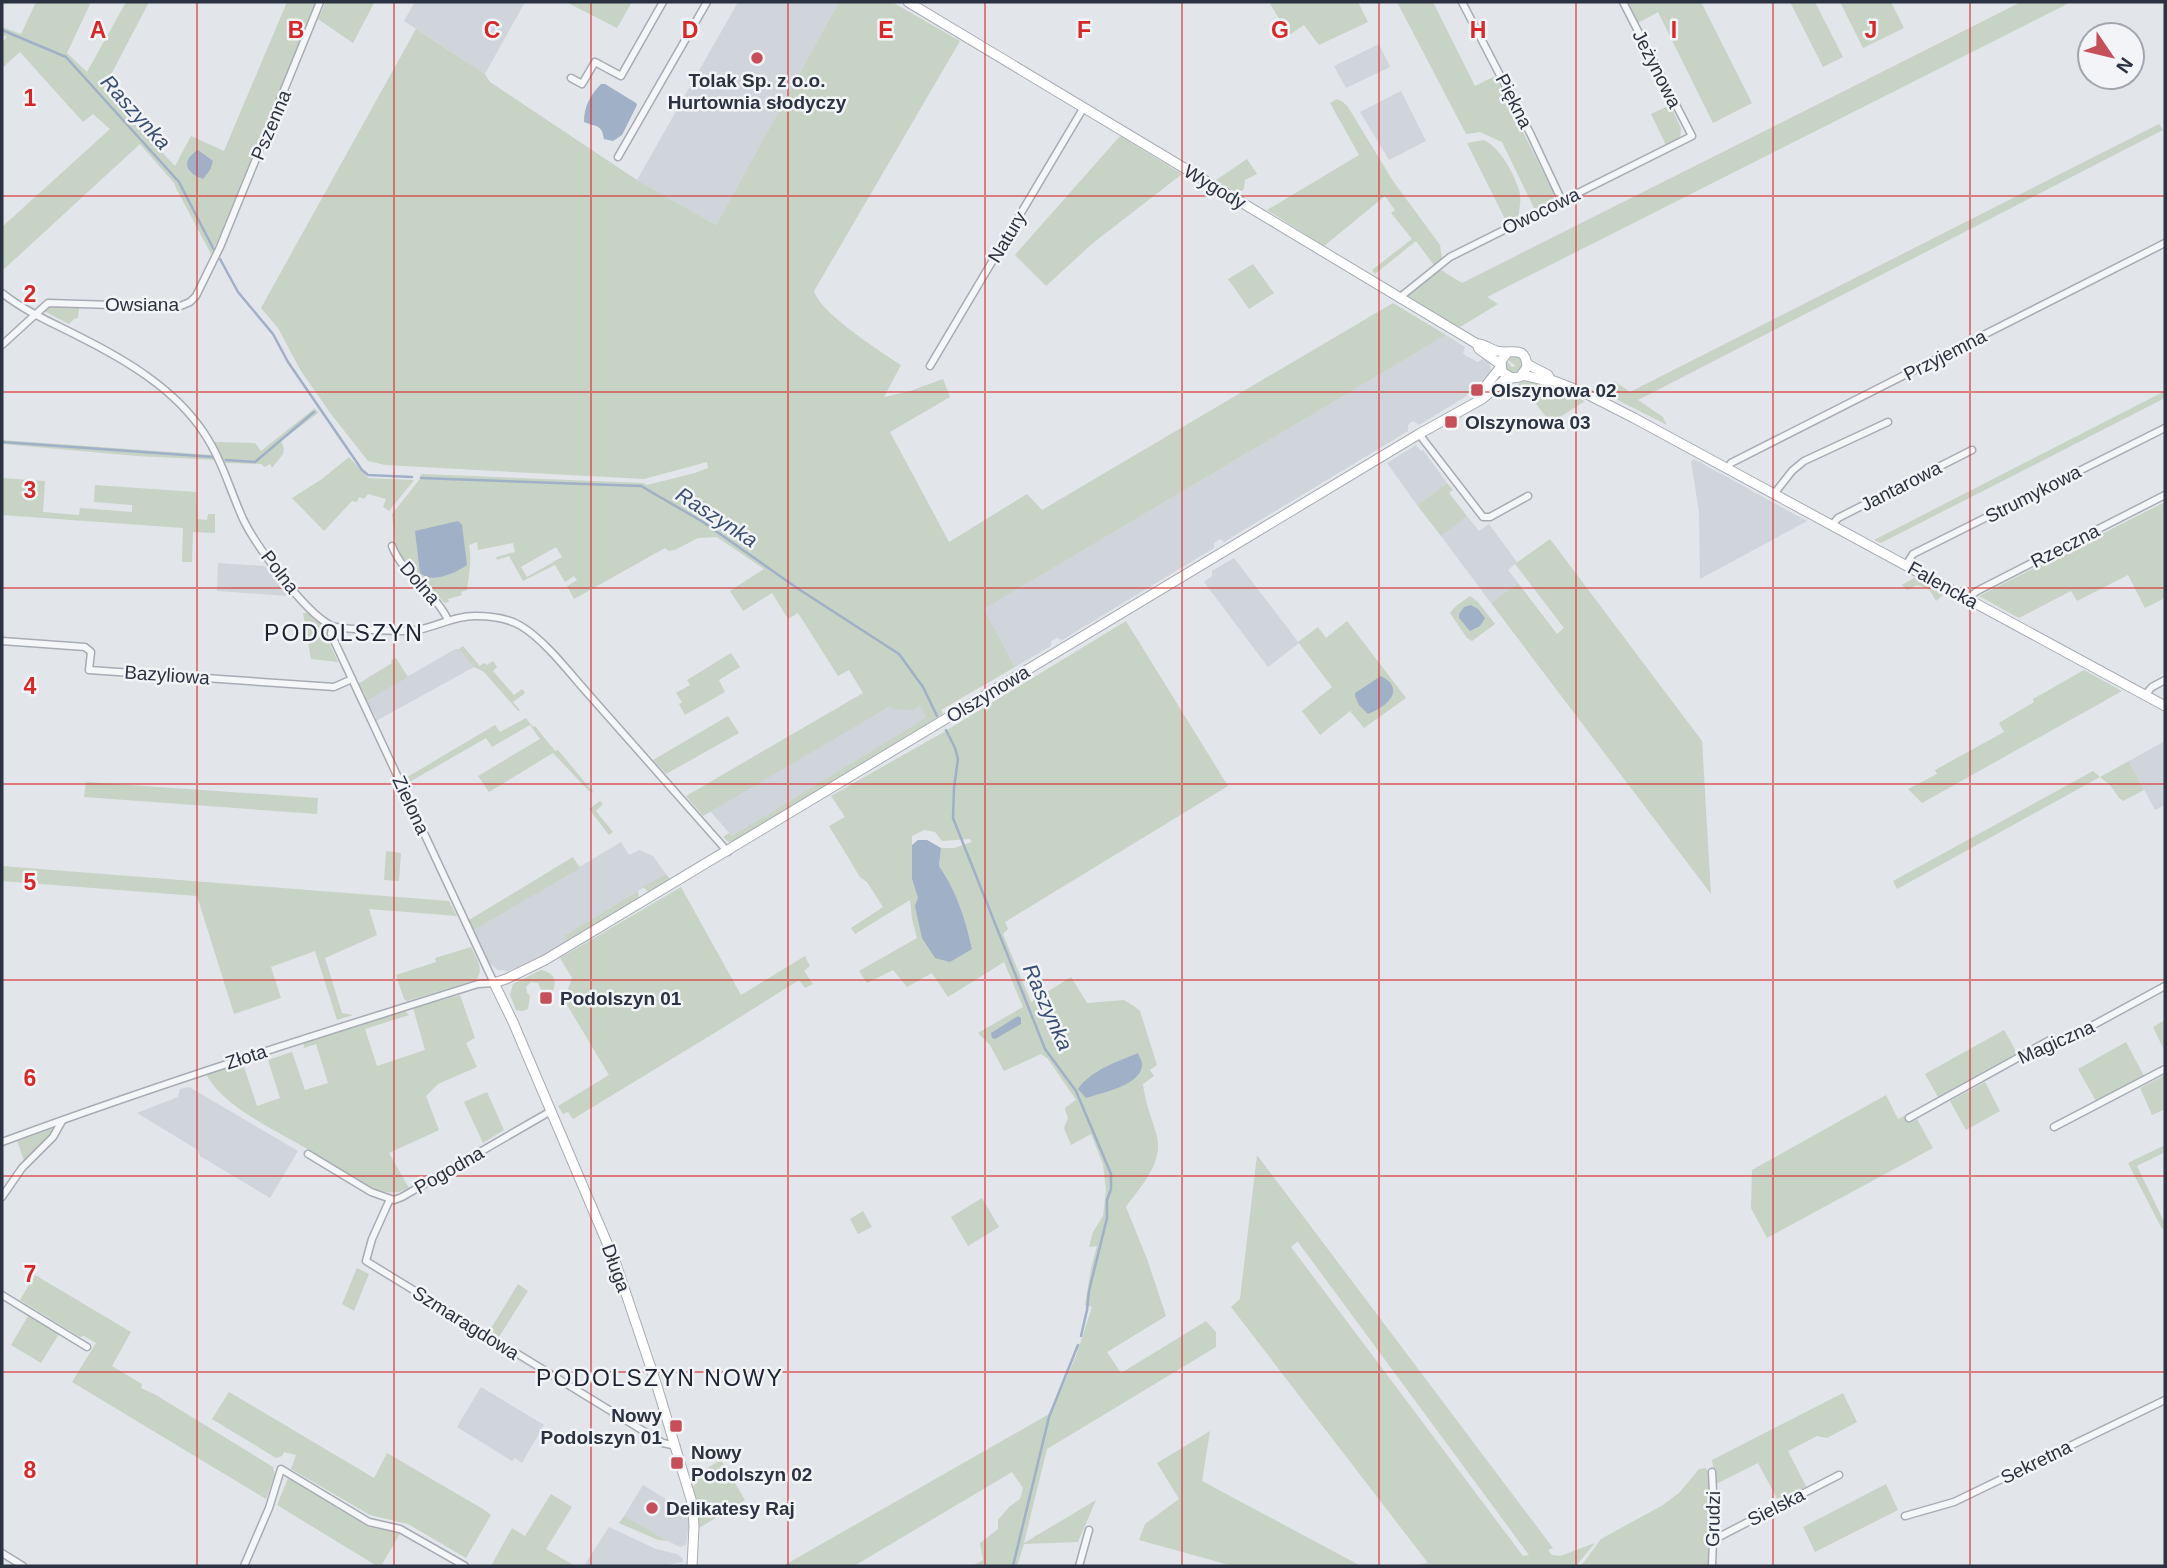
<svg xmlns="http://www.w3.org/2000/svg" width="2167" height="1568" font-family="Arial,sans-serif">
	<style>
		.built { fill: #d0d4db }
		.green { fill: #c7d3c4; fill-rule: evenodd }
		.water { fill: #a0b0c7 }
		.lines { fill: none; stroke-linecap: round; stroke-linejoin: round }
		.stream { stroke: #a0b0c7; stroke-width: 2.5 }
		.street-casing { stroke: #a7acb4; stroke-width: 9 }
		.secondary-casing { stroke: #a7acb4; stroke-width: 11 }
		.street { stroke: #f5f6f8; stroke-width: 6 }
		.secondary { stroke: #fff; stroke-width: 9 }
		.grid { fill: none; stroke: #d62828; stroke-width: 2; stroke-opacity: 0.55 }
		.poi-dot { fill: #c6505a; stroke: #f2f4f7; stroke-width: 2.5 }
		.labels { text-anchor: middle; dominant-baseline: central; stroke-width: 5; stroke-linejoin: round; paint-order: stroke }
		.street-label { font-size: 19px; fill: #2b3241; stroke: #f2f4f7 }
		.poi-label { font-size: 19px; font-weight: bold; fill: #2b3241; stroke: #f2f4f7; text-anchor: start }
		.water-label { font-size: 21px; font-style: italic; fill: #384e72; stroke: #f2f4f7 }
		.quarter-label { font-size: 23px; letter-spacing: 2px; fill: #1d2332; stroke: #f2f4f7 }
		.grid-label { font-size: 23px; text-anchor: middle; font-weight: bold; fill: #d62828; stroke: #f2f4f7; stroke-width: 5; stroke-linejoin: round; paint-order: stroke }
	</style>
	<rect width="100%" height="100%" fill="#e2e5ea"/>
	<g class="built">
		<path d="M415 2H525L485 74 404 21Z"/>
		<path d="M738 2H839L716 225 637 180Z"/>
		<path d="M1379 44 1390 67 1346 88 1334 66Z"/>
		<path d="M1401 91 1426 141 1389 160 1360 112Z"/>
		<path d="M1446 335 1465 347 1463 353 1466 356 1478 362 1484 358 1489 361 1491 371 1465 397 1419 425 1413 421 1410 423 1408 425V431L1224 542 1220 539 1214 543V548L1062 640 1057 638 1051 641V646L1015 667 984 609Z"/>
		<path d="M1416 445 1421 451 1423 450 1447 483 1417 505 1387 463Z"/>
		<path d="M1694 459 1783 508 1807 521 1700 579 1699 512 1691 461Z"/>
		<path d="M1467 516 1479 531 1489 524 1517 562 1508 570 1518 583 1491 603 1441 536Z"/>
		<path d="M1234 558 1299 643 1268 667 1204 582 1212 576V571Z"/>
		<path d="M218 563 265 566 289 596 217 591Z"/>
		<path d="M455 649H459L474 667 376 721V717L366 701Z"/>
		<path d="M913 692 927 718 732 836 710 811Z"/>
		<path d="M2165 741V805L2155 810 2129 761Z"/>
		<path d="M621 842 629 855 639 850 653 856 666 874 564 936 567 943 529 964 508 971 498 970 489 963 474 930Z"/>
		<path d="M189 1087 298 1151 270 1198 200 1156 198 1150 137 1113 178 1097 180 1089Z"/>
		<path d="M481 1387 544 1425 522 1463 515 1458 512 1461 457 1427Z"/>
		<path d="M643 1485 687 1512 689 1525 686 1545 680 1547 668 1541 624 1516Z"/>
		<path d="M609 1527 656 1549 677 1554 683 1559 682 1562 662 1566H584Z"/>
	</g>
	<g class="green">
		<path d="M36 2H91L67 53 87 72 126 2H149L103 90 175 166 191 136 224 151 287 2H316L219 238 211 254 175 186V184L140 144 2 271V227L110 129 93 114 83 122 20 52 2 68V42L7 37 2 34V27L21 34Z"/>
		<path d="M326 2 374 3 353 43 318 19Z"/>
		<path d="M566 2H632L617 28Z"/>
		<path d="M839 2H892L960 41 814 291C820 313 881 352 901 365L884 397 910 391 943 379 950 397 890 432 949 542 1027 494 1042 510 1393 303 1446 335 984 609 1015 667 941 710 943 713 935 719 730 843 723 837 729 833 732 836 926 718 920 705 913 710 894 709 890 706 703 816 686 796 863 693 849 670 838 676 798 613 788 619 772 593 743 611 730 591 764 569 717 537 698 538 675 550 669 551 665 548 574 599 567 586 577 580 574 576 565 582 555 565 523 581 509 556 497 560 496 557 515 552 513 543 478 550 477 542 469 545C472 562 469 574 467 590L461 592 462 595 448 599 449 602 445 603 427 586 396 550 392 514 420 479 421 474 643 483 647 485 695 473 708 468 707 462 644 479 385 465 368 461 331 414 301 371 278 328 261 308 416 29 485 74 490 82 637 180 716 225ZM556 547 562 557 527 577 521 567Z"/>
		<path d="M1269 2H1358L1368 22 1319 45 1304 25 1289 35Z"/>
		<path d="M1397 2H1433L1475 86 1495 76 1553 192 1554 201 1535 210 1502 142 1480 132 1466 134Z"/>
		<path d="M1628 2H1701L1752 103 1713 123 1658 12 1638 23Z"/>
		<path d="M1790 2H1815L1843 57 1823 67Z"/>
		<path d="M1840 2H1891L1904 28 1863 48Z"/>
		<path d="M2021 2H2071L1487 297 1498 304 1462 326 1459 327 1407 297V292L1438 268 1462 283Z"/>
		<path d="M1337 99 1343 102 1348 107 1393 181 1440 245 1442 258 1434 265 1416 241 1375 274 1372 270 1412 239 1391 213 1395 210 1385 196 1324 246 1267 210 1359 155 1330 103Z"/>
		<path d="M1670 105 1681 128 1680 139 1667 147 1651 114Z"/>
		<path d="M2159 124 2163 130 1638 400 1663 417 1667 425 1600 391 1614 381 1630 392Z"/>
		<path d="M1120 136 1182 174 1093 243 1046 286 1015 255Z"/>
		<path d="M1484 140C1501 149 1513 172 1519 190 1522 200 1519 209 1518 219L1508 225 1467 143Z"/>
		<path d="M1247 159 1257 174 1245 180 1244 189 1238 193 1216 180Z"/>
		<path d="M1253 264 1274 293 1249 309 1228 279Z"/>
		<path d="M50 305 79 307 78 318 74 319 69 324 44 311Z"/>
		<path d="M1512 356 1518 357 1522 362 1520 371 1514 374 1506 370V360L1512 367 1516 366 1507 359Z"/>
		<path d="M1527 381 1535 382 1585 401 1551 423 1526 391 1521 394 1518 389V384Z"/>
		<path d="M2165 391V398L1881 543 1874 540Z"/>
		<path d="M315 408 318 413 281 441 284 448 283 454 272 468 270 464 265 467 261 464 224 463 214 442 255 443 261 451Z"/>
		<path d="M2 440 213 455 216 460 137 456 2 444Z"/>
		<path d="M349 457 368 478 414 480 389 511 383 507 386 499 368 494 364 499 359 497 357 502 352 501 324 531 292 498 322 479Z"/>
		<path d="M2 478 45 481 43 512 79 515 80 508 132 512V505L94 502 95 485 196 492C196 503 198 510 197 519L207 520 208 514H215V533L193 532 192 562H182L183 528 2 515Z"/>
		<path d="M1447 483 1453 490 1449 493 1467 516 1441 536 1417 505Z"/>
		<path d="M2165 502V598L2145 608 2128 575 2077 601 2071 591 2019 618 1979 596Z"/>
		<path d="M1550 539 1702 741 1711 894 1491 603 1518 583 1557 634 1564 628 1515 564Z"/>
		<path d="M1914 578 1944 594 1936 601 1929 589 1917 585 1907 590 1902 585Z"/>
		<path d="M1470 596 1478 602 1495 624 1472 641 1467 638 1450 613 1456 606Z"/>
		<path d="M303 613H311L319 621 338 662 311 659Z"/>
		<path d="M1126 621 1228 786 1005 922 1008 929 1003 934 1031 1002 1071 977 1087 1003 1124 1000 1134 1006 1140 1011 1157 1065 1150 1070 1154 1076 1143 1084C1145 1103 1151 1115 1156 1133 1165 1162 1141 1186 1126 1207L1147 1259 1166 1316 1107 1352 1121 1373 1206 1321 1216 1332V1347L1047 1449 1024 1543 1096 1500 1078 1542 1024 1544 1017 1566H972L983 1560 980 1543 998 1529V1520L1009 1507 1020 1499 1023 1488 1012 1472 854 1566H783L1051 1413 1076 1356 1092 1307 1085 1305 1091 1268 1097 1246 1089 1247 1093 1232 1103 1216 1106 1190 1103 1164 1091 1134 1071 1145 1064 1128 1068 1118 1065 1110 1066 1107 1076 1100 1048 1059 1041 1054 1004 1071 990 1045 978 1033 1023 1007 1004 962 948 997 932 973 907 987 893 970 867 983 859 971 917 938 912 919 910 900 855 934 851 928 883 907 867 882 860 877 829 826 845 817 831 796 942 733ZM924 830 935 832 942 841 970 839 972 842 954 848H941L939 866C957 892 965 918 972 949L918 898 912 879V836Z"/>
		<path d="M1347 621 1406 698 1364 728 1350 711 1320 735 1302 711 1332 687 1298 642 1318 627 1326 638Z"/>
		<path d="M463 646 480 666 484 663 487 665 493 661 497 667 493 671 514 695 522 689 525 693 513 702 520 710 518 711 484 672 474 667 459 649Z"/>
		<path d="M731 653 740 667 719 680 725 692 685 715 679 704 682 702 676 693 690 685 687 680Z"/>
		<path d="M396 658 408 677 366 701 365 694 358 684 392 663 391 661Z"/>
		<path d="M2084 670 2122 691 1922 803 1908 789 1937 774 1935 770 2004 732 1999 723 2034 702 2033 699Z"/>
		<path d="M728 716 739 733 666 774 653 760Z"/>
		<path d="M526 718 533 727 535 726 555 751 558 750 594 793 588 790 553 753 489 792 478 776 540 739 530 725 492 747 486 738 406 784 404 779 495 725 500 732Z"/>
		<path d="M2129 761 2144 790 2123 801 2119 798 2111 786 2100 777 1897 889 1893 881 2093 771 2100 777Z"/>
		<path d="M86 782 318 798 317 814 84 797Z"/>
		<path d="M600 801 603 804 596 811 613 832 609 835 589 809Z"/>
		<path d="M386 851 401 853 399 881 384 880Z"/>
		<path d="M573 857 580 868 474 930 469 920Z"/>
		<path d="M2 866 449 901 457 916 369 909 377 935 325 958 342 1013 353 1015 337 1020 315 951 271 967 281 998 234 1014 197 896 2 881Z"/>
		<path d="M666 874 671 880 650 893 643 887Z"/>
		<path d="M681 887 741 995 805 956 810 966 804 971 813 984 805 988 799 980 721 1029 573 1119 568 1112 563 1114 558 1106 609 1075 564 1000 572 978 560 958Z"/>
		<path d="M638 891 639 900 567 943 564 936Z"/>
		<path d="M471 947C476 958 485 969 476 980L407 1001 404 999 396 975 436 962 435 958Z"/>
		<path d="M541 970C554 972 559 982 551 994L541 990 538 983 531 982 526 987 527 993 530 996 528 1009 522 1011 516 1010 510 995 513 984Z"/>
		<path d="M460 995 475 1038 466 1043 477 1067 438 1084 426 1096 439 1130 389 1153 409 1188C396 1195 386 1193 372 1188 351 1181 331 1164 312 1152 279 1131 227 1110 207 1076L208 1073 242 1061 257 1106 280 1098 268 1060 292 1052 305 1090 328 1083 316 1044 304 1048 303 1041 405 1011 409 1015 365 1029 377 1066 425 1050 413 1008Z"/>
		<path d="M2165 1020V1052L2153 1027Z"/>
		<path d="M2004 1030 2017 1053 1938 1097 1925 1074Z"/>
		<path d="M2126 1042 2144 1076 2096 1101 2078 1069Z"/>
		<path d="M2165 1075V1109L2152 1115 2140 1088Z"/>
		<path d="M1985 1082 2000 1111 1966 1130 1950 1101Z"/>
		<path d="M487 1092 504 1130 483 1143 464 1102Z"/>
		<path d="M1886 1095 1898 1119 1906 1115 1910 1123 1917 1119 1933 1148 1767 1238 1751 1208 1752 1170Z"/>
		<path d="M52 1129V1135L25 1163 17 1141Z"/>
		<path d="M2165 1145V1152L2137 1166 2165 1224V1227L2162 1229 2128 1163Z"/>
		<path d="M1257 1155 1553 1548 1548 1550 1552 1555 1560 1556 1595 1543 1576 1566H1409L1428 1563 1231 1307 1240 1299ZM1297 1242H1298L1529 1555 1523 1556 1291 1247Z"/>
		<path d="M982 1198 999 1227 968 1246 951 1217Z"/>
		<path d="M863 1211 872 1227 858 1234 850 1219Z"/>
		<path d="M357 1268 369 1274 354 1311 342 1304Z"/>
		<path d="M35 1275 131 1332 112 1366 142 1384 141 1388 156 1395 273 1467 275 1475 266 1499 72 1382 96 1343 84 1336 80 1337 20 1300Z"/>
		<path d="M518 1284 528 1291 499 1337 490 1330Z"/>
		<path d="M28 1316 59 1334 41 1363 11 1345Z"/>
		<path d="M229 1392 374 1478 387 1453 483 1509 491 1515 466 1558 408 1524 370 1515 291 1469 296 1455 284 1452 282 1456 276 1458 212 1419Z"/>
		<path d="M1843 1393 1857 1422 1827 1438 1817 1436 1788 1451 1807 1488 1779 1502 1758 1463 1716 1484 1712 1460Z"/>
		<path d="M1210 1431 1202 1481 1361 1566H1233L1139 1540 1145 1524 1179 1499 1157 1463Z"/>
		<path d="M721 1460 745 1500 699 1528 698 1508 693 1486 695 1485 694 1476Z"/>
		<path d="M1706 1468C1718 1483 1710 1545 1709 1566H1581L1601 1539 1663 1505 1680 1492 1699 1469Z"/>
		<path d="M288 1478 369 1527 401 1532 381 1566H377L277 1505Z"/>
		<path d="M1886 1484 1898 1510 1815 1552 1803 1527Z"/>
		<path d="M551 1494 572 1507 546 1549 575 1566H491L512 1528 525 1536Z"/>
		<path d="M624 1516 668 1541 658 1540 619 1523Z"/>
	</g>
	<g class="water">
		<path d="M601 84H605L636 103 637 105 622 135 613 141 604 139C602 124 596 127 584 122 584 107 590 95 601 84Z"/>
		<path d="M198 150 213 161 210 170 203 179C186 173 180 161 198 150Z"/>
		<path d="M458 521 462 525 467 565C455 573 433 584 420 573L415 531Z"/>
		<path d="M1471 605 1478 609 1485 618 1480 626 1470 631 1459 618V614L1464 607Z"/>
		<path d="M1381 676C1407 690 1386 707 1368 714L1359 705 1355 696V693Z"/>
		<path d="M918 840H927L941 848 939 866C957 892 965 918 972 949L950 962 935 958 922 938 915 906 918 898 912 879V845Z"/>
		<path d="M1018 1016 1021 1018V1024L995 1039 992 1038 991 1033Z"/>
		<path d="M1138 1053C1139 1057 1142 1060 1142 1064 1143 1085 1101 1093 1086 1098L1078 1089C1091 1070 1117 1062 1138 1053Z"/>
	</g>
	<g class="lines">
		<g class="stream">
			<path d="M2 30 66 57 179 182 214 250"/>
			<path d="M220 259 238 292 273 334 288 362 362 470 368 475 412 477"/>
			<path d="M2 442 213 457"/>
			<path d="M226 460 255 462 314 412"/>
			<path d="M421 478 641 486 703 522 797 588 899 654 923 687 937 716"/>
			<path d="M946 730 955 748 958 759 954 788 953 818 1045 1049 1076 1091 1111 1174V1189L1107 1200V1218L1089 1291 1087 1310 1081 1336"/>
			<path d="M679 1566H682"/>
			<path d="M1013 1566 1049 1417 1078 1345"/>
		</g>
		<defs>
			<g id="street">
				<path d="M1462 2 1530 133 1562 201"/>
				<path d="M571 78 582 84 595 62 621 76 663 2"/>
				<path d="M618 157 707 2"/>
				<path d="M2 293C26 312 53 323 80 337 126 360 175 389 204 433 222 460 230 490 243 519 256 546 304 611 330 625 338 630 405 632 418 630 438 626 454 616 475 616 490 616 508 618 521 626 546 641 571 675 591 697 637 749 682 800 728 852"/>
				<path d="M1399 298 1450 257 1692 136 1623 2"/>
				<path d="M2 345 48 303 178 307 190 302 196 296 220 247 320 2"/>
				<path d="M930 366 1084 107"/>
				<path d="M1419 434 1483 517H1490L1528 496"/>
				<path d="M1727 468 1731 463 2165 243"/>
				<path d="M1774 494 1792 471 1804 461 1888 422"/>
				<path d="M1832 525 1838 518 1972 450"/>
				<path d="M392 546C403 575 435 592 448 620"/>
				<path d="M1906 565 1913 554 2165 428"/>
				<path d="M1967 599 1977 591 2165 495"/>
				<path d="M2 641 85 647 91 652 89 670 334 687 352 679"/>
				<path d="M2145 695 2152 687 2165 680"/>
				<path d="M1909 1118 2050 1040 2064 1041 2165 986"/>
				<path d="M2054 1127 2165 1069"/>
				<path d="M2 1142C159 1084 318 1034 478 984L494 983 331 634 332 627"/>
				<path d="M308 1154 371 1192 394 1200 402 1197 551 1111"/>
				<path d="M2 1197 22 1168 53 1137 62 1121"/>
				<path d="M390 1199 372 1239 366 1261 663 1443 676 1446"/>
				<path d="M2 1295 87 1347"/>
				<path d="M1905 1516 1954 1502 2165 1400"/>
				<path d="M1713 1540 1839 1475"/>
				<path d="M2 1553 23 1566"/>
				<path d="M244 1566 269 1508 281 1469 369 1522 400 1529 465 1566"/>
				<path d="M1079 1566 1089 1530"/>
				<path d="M1712 1566 1714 1512 1712 1472"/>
			</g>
			<g id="secondary">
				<path d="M908 2 1477 344 1479 349 1500 364"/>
				<path d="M1477 344C1484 343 1489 349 1497 351 1511 355 1526 344 1527 367L1520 377 1512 378 1502 372 1501 361 1507 353"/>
				<path d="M1527 364 1548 375 1551 380 1585 393 1634 418 2165 706"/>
				<path d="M1522 375 1548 381 1551 380"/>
				<path d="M1479 399 1480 393 1500 368"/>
				<path d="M692 1566 694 1527 693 1506 657 1386 616 1264 513 1022 494 983 506 979 545 960 1419 434 1482 399 1508 377"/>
			</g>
		</defs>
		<use href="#street" class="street-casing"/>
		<use href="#secondary" class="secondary-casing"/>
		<use href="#street" class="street"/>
		<use href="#secondary" class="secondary"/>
	</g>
	<path class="grid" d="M197 2V1566M394 2V1566M591 2V1566M788 2V1566M985 2V1566M1182 2V1566M1379 2V1566M1576 2V1566M1773 2V1566M1970 2V1566M2 196H2165M2 392H2165M2 588H2165M2 784H2165M2 980H2165M2 1176H2165M2 1372H2165"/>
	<g class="poi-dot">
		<circle cx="757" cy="58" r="7"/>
		<rect x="1470" y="383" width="14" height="14" rx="3.5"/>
		<rect x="1444" y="415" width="14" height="14" rx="3.5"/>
		<rect x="539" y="991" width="14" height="14" rx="3.5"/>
		<rect x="669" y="1419" width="14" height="14" rx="3.5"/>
		<rect x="670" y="1456" width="14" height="14" rx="3.5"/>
		<circle cx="652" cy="1508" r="7"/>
	</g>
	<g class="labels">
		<g class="street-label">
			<text transform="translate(1657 69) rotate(63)">Jeżynowa</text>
			<text transform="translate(1514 101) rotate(63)">Piękna</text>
			<text transform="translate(271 125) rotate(-67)">Pszenna</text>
			<text transform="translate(1215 187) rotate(31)">Wygody</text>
			<text transform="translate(1541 211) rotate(-26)">Owocowa</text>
			<text transform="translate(1007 237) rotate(-59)">Natury</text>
			<text x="142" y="304">Owsiana</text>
			<text transform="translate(1945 355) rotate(-27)">Przyjemna</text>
			<text transform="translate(1901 486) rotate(-27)">Jantarowa</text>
			<text transform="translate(2033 494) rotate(-27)">Strumykowa</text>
			<text transform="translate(2065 546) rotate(-27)">Rzeczna</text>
			<text transform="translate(280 572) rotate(52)">Polna</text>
			<text transform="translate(420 583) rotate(49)">Dolna</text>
			<text transform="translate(1943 585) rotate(29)">Falencka</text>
			<text transform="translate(167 675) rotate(4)">Bazyliowa</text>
			<text transform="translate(988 694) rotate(-31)">Olszynowa</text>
			<text transform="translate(411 805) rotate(65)">Zielona</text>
			<text transform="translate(2056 1042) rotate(-24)">Magiczna</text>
			<text transform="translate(246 1057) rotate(-18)">Złota</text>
			<text transform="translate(449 1170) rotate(-30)">Pogodna</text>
			<text transform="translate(616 1268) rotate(70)">Długa</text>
			<text transform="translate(466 1323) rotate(32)">Szmaragdowa</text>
			<text transform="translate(2036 1462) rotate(-26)">Sekretna</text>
			<text transform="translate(1776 1507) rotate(-27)">Sielska</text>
			<text transform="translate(1713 1519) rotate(-89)">Grudzi</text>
		</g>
		<g class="poi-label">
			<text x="757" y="80" text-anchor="middle">Tolak Sp. z o.o.<tspan x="757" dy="22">Hurtownia słodyczy</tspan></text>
			<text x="1491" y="390">Olszynowa 02</text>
			<text x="1465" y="422">Olszynowa 03</text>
			<text x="560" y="998">Podolszyn 01</text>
			<text x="662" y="1415" text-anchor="end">Nowy<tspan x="662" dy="22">Podolszyn 01</tspan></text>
			<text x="691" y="1452">Nowy<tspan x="691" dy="22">Podolszyn 02</tspan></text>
			<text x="666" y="1508">Delikatesy Raj</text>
		</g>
		<g class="water-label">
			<text transform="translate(136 112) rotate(48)">Raszynka</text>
			<text transform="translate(717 517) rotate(33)">Raszynka</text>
			<text transform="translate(1048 1007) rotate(66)">Raszynka</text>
		</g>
		<g class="quarter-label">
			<text x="344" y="633">PODOLSZYN</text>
			<text x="660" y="1378">PODOLSZYN NOWY</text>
		</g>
	</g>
	<g class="grid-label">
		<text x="98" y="38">A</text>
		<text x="296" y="38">B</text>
		<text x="492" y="38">C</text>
		<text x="690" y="38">D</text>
		<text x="886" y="38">E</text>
		<text x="1084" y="38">F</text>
		<text x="1280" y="38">G</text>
		<text x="1478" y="38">H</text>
		<text x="1674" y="38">I</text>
		<text x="1871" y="38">J</text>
		<text x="30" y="106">1</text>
		<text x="30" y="302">2</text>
		<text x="30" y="498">3</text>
		<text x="30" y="694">4</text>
		<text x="30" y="890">5</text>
		<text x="30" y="1086">6</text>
		<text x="30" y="1282">7</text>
		<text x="30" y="1478">8</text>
	</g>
	<rect width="2167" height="1568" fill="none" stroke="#2b3241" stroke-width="7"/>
	<g transform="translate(2111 56) rotate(125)"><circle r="33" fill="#f2f4f7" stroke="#a2a6ae" stroke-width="2"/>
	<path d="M0-5L12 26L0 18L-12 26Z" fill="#c6505a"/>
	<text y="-10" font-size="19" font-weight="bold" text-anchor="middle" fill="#2b3241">N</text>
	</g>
</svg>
